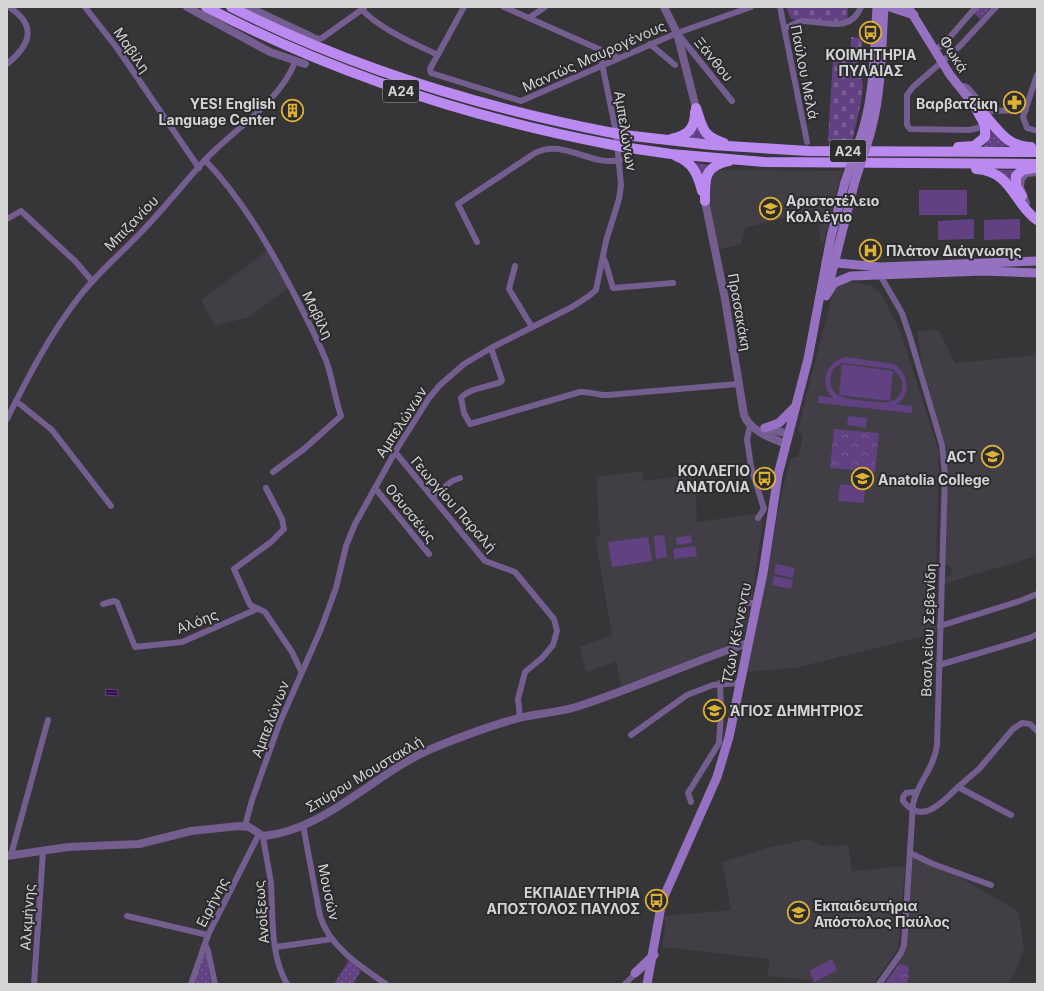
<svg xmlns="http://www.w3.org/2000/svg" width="1044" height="991" font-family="Inter,sans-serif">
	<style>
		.built { fill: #413e46 }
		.grass { fill: url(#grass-dots) }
		.forest { fill: url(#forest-crowns) }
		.cemetery { fill: url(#cemetery-stones) }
		.garden { fill: #614182; fill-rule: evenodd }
		.water { fill: url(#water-rules); stroke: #65477b }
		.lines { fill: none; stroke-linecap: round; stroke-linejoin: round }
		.minor { stroke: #745d8f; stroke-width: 6 }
		.tertiary { stroke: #745d8f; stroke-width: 8 }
		.secondary { stroke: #9771c1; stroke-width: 9 }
		.trunk { stroke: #ba8af0; stroke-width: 10 }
		.secondary-bridge { stroke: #9771c1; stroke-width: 9 }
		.trunk-bridge { stroke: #ba8af0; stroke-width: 10 }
		.labels { text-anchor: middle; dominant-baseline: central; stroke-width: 4; stroke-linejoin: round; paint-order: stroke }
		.shield { fill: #2c2b2e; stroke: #a2a1a3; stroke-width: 1 }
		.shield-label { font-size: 13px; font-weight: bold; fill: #d4d4d5 }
		.street-label { font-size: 14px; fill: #d4d4d5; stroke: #2c2b2e }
		.poi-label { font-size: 14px; font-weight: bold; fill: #d4d4d5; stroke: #2c2b2e; text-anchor: end }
	</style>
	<defs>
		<pattern id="grass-dots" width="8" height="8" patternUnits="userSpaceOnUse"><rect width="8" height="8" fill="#614182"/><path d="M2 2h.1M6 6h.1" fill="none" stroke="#775c93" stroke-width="1.8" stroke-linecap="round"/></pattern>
		<pattern id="forest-crowns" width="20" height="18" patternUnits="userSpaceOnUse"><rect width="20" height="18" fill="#614182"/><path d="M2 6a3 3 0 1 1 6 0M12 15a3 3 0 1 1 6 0" fill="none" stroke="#775c93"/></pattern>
		<pattern id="cemetery-stones" width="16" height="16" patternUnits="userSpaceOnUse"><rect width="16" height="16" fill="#614182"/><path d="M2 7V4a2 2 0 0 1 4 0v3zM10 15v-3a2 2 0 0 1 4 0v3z" fill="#775c93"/></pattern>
		<pattern id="water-rules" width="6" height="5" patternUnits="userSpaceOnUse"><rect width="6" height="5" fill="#350b54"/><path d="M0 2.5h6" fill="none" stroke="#512e6c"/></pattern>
	</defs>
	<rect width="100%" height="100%" fill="#363538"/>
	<g class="built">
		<path d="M720 170 842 171 824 242H821L816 210 745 228 741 244 718 250 709 206 710 177 714 172Z"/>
		<path d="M267 251 288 288 249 317 215 326 201 300Z"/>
		<path d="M846 281 871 285 882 295 900 330 939 452 936 566 931 573 936 586 937 633 795 668 747 672 765 584 780 500 791 458 798 457 802 441V435L798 431 803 409 834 287Z"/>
		<path d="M939 330 955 363 1037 355V556L943 584 945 579 953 573 951 568 945 564 947 494 946 447 922 365 917 331Z"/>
		<path d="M643 471 644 481 695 474 697 522 755 514 763 522 751 603 743 639 621 687 616 662 586 672 580 647 612 635 595 537 600 536 596 477Z"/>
		<path d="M809 839 821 846 848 845 852 871 905 866 898 949 873 984H812L811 980 768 976 769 959 662 947 665 928 664 916 731 910 722 862 767 848Z"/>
		<path d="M913 857 963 879 1019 912 1024 950 1015 973 1007 984H901L893 970 905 950Z"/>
	</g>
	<g class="grass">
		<path d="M978 7H991L980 19 973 12Z"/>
		<path d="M697 123 707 139 688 137Z"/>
		<path d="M989 127 1009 146 983 147 989 139Z"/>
		<path d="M693 163 711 165 703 179Z"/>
		<path d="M994 170H1016L1013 183Z"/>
		<path d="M206 952 211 984H193L204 955Z"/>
		<path d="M349 960 361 971 353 984H334Z"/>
	</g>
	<g class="forest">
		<path d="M834 429 879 433 875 472 830 468Z"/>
		<path d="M900 963 909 967 907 984H884Z"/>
	</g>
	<g class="cemetery">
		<path d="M786 7H848L847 22 791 19Z"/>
		<path d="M851 37 862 38 861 60 858 61 863 86 861 102 852 142 828 141 833 58H850Z"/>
	</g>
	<g class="garden">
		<rect x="919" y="190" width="48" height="25"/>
		<path d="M974 219V239L938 240V221Z"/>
		<path d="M1020 219V239L984 240V220Z"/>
		<path d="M846 357 894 364C908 373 913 395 896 404L912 406V413L818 403 819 396 833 398C818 383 826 362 846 357ZM842 363 893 369 902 380C903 387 902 395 896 399 888 405 877 401 868 401 848 399 822 398 833 369Z"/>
		<path d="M842 364 893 371 890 401 839 395Z"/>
		<path d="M848 416 867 418 866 428 847 425Z"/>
		<path d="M840 484 865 487 864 503 838 501Z"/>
		<path d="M664 535 667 557 656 559 654 536Z"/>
		<path d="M691 535 692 543 677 545 676 538Z"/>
		<path d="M648 537 652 561 612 567 608 542Z"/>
		<path d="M695 546 697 556 674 559 673 549Z"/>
		<path d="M776 564 795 568 793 578 774 574Z"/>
		<path d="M774 576 793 580 791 589 772 585Z"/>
		<path d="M832 959 837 970 815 982 809 971Z"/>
	</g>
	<path class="water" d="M106 689 118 690V696L105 695Z"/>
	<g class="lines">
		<g class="minor">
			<path d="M85 7 117 48 199 168"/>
			<path d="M464 7 430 69 431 73 521 101 677 33 751 7"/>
			<path d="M504 7 619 58"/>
			<path d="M780 7 807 142"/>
			<path d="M361 9C382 30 411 42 438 55"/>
			<path d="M529 18 545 7"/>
			<path d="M785 28C791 26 796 22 802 21 825 21 850 34 861 7"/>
			<path d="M678 34 732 101"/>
			<path d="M312 37 319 39 322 38 364 8"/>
			<path d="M650 44 675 65"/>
			<path d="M935 51 950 37 976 7"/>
			<path d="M7 64C30 45 38 26 9 7"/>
			<path d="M1037 75 1023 117 1027 128 1037 131"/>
			<path d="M959 88 964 86 968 88 988 111 1026 110"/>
			<path d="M984 123 978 128 969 130 910 129 907 125V95L913 87 960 46 996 7"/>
			<path d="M205 160C241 198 266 241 290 286 303 311 317 337 327 363 333 381 335 399 341 416L304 449 273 472"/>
			<path d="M1027 203 1021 187 1022 179 1027 174 1037 173"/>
			<path d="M7 219 21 211 76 262 92 281"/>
			<path d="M477 242 458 204 535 153C563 138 591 167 620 160"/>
			<path d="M603 257 606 264 613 288 673 283"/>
			<path d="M515 266 509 289 532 327"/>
			<path d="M491 348 502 380 501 382C489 387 469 388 461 398L464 413 470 424 580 392C592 391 598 396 608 395L738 384"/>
			<path d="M16 401 52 430 111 506"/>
			<path d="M7 419C28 377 50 334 79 297 99 271 124 251 146 227 166 206 184 183 204 161 234 129 279 103 295 62"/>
			<path d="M750 426 747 439 751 467 764 509 758 518"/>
			<path d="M395 452 485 561 515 572 554 619 557 631 553 645 542 658 525 672 518 699 520 718"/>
			<path d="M266 488 282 519 284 529 271 542 234 569 250 605 265 612 292 652 301 671"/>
			<path d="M375 488 429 554"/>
			<path d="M432 497 452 481 460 478"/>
			<path d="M747 603H757"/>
			<path d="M103 604 114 601 117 602 135 647 182 642 257 609"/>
			<path d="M940 626 1020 601 1037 594"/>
			<path d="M939 665 1030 638 1037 634"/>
			<path d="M631 735 687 695 713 685 740 683"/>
			<path d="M958 787 979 769 1013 729 1022 723 1030 724 1037 731"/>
			<path d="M916 792 906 793 903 797V801C922 826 943 802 958 787L1011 815"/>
			<path d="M691 802 688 793 719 743 721 713 720 683"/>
			<path d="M303 825 320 916C329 946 361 967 386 984"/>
			<path d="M245 826 252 800 280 722 321 629 336 588 346 546 355 524 395 452 429 398 440 385 464 364 491 348 572 307 589 296 596 290 606 241 619 199 621 185 616 132 599 49"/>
			<path d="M263 836C265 852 269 868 271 884 273 917 270 955 287 984"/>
			<path d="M910 853 933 864 991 885"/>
			<path d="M11 855 48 720"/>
			<path d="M127 916 208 935"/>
			<path d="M205 944 208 951 215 984"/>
			<path d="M276 947 332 939"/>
			<path d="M34 984 43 851"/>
			<path d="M191 984 208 935 259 834"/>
			<path d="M625 984 638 971"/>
			<path d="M879 984 901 953 904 945 913 804C917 783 934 769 937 745L945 475 942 445 910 337 902 313 880 275"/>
		</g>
		<g class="tertiary">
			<path d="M187 7 270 52 305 64"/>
			<path d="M248 7 312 37"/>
			<path d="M664 7 677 33 696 108"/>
			<path d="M705 201 725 299 744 415C750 431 771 438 786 444"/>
			<path d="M764 428 789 434"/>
			<path d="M7 856 68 847 139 844 191 831 239 826 249 827 263 836C324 831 377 772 431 749 460 737 489 726 519 718 538 713 557 713 576 707 633 689 691 662 748 643"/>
		</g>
		<g class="secondary">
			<path d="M890 7 914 15"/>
			<path d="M908 7 950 75 974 105"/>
			<path d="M859 142C875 99 874 52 877 7"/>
			<path d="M867 144C882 99 881 54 884 7"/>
			<path d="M826 262 880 267 1037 261"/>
			<path d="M828 288 855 181"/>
			<path d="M826 296 834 283 851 276 983 271 1037 273"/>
			<path d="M765 428 779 423 795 407"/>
			<path d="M635 973 654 955"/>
			<path d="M647 984 662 901 717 777 729 737 763 573 778 475 808 359 831 237 845 182"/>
		</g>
		<g class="trunk">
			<path d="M206 7C333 73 467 117 608 144"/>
			<path d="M231 7C351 68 476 106 608 132"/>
			<path d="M696 108C703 128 702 136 724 143"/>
			<path d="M984 114C998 130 1008 147 1031 147"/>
			<path d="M624 135 712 145 808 151 1037 152"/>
			<path d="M671 139C687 136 695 129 695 112"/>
			<path d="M623 147 671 154 765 162 1037 164"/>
			<path d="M958 147 974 146 985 137V125L974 105"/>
			<path d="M676 156C693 162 698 175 702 191"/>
			<path d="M976 169C1012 171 1013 203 1037 220"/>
			<path d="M1022 196 1016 186V176L1022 170 1034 168"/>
			<path d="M705 201C705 179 703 167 729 161"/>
		</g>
		<g class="secondary-bridge">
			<path d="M855 181 867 144"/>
			<path d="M845 182 859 142"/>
		</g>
		<g class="trunk-bridge">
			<path d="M608 132 624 135"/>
			<path d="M608 144 623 147"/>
		</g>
	</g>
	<defs>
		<symbol id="bus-ring" viewBox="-11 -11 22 22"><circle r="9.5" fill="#2c2b2e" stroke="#ddb133" stroke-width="1.5"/><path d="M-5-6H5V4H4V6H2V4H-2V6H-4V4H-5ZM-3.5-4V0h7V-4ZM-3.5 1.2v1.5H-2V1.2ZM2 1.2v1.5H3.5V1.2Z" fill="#ddb133"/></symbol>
		<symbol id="pharmacy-ring" viewBox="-11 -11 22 22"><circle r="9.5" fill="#2c2b2e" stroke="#ddb133" stroke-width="1.5"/><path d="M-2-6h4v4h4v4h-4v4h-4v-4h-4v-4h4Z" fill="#ddb133"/></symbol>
		<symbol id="building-ring" viewBox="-11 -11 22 22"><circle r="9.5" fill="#2c2b2e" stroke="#ddb133" stroke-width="1.5"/><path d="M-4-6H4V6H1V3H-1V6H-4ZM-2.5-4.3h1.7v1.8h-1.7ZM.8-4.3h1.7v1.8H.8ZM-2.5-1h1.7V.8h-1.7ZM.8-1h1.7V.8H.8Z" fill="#ddb133"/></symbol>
		<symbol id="school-ring" viewBox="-11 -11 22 22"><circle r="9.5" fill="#2c2b2e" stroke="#ddb133" stroke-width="1.5"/><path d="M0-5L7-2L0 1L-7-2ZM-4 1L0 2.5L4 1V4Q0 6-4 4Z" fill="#ddb133"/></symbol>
		<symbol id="hospital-ring" viewBox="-11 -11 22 22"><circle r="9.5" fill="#2c2b2e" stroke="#ddb133" stroke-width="1.5"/><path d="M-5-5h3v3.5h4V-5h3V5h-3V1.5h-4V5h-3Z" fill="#ddb133"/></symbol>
		<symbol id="university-ring" viewBox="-11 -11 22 22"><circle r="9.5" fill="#2c2b2e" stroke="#ddb133" stroke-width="1.5"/><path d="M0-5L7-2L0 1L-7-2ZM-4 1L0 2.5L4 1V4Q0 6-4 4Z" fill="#ddb133"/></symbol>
	</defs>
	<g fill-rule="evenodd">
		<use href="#bus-ring" x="858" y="20" width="25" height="25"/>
		<use href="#pharmacy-ring" x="1002" y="90" width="25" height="25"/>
		<use href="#building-ring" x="280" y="98" width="25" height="25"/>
		<use href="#school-ring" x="758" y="196" width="25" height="25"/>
		<use href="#hospital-ring" x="858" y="238" width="25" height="25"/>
		<use href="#university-ring" x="980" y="444" width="25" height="25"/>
		<use href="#bus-ring" x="752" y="466" width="25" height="25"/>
		<use href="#school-ring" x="850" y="466" width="25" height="25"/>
		<use href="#school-ring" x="702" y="698" width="25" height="25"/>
		<use href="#bus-ring" x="644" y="888" width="25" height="25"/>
		<use href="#school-ring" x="786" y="900" width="25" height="25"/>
	</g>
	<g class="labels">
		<g class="shield">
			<rect x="383" y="80" width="36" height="22" rx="3"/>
			<rect x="830" y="140" width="36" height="22" rx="3"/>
		</g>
		<g class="shield-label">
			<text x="401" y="91">Α24</text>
			<text x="848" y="151">Α24</text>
		</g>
		<g class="street-label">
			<text transform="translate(132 50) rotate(55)">Μαβίλη</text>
			<text transform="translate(954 54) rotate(58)">Φωκά</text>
			<text transform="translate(594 56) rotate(-24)">Μαντώς Μαυρογένους</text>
			<text transform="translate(714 59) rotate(51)">Ξάνθου</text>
			<text transform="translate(805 72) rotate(79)">Παύλου Μελά</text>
			<text transform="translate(626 131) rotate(81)">Αμπελώνων</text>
			<text transform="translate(131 223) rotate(-46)">Μπιζανίου</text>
			<text transform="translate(740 312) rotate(80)">Πρασακάκη</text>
			<text transform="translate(318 315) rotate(64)">Μαβίλη</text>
			<text transform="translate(401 422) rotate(-57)">Αμπελώνων</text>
			<text transform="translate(454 504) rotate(49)">Γεωργίου Παραλή</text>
			<text transform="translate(411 513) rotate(51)">Οδυσσέως</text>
			<text transform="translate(197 621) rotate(-21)">Αλόης</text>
			<text transform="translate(928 630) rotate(-88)">Βασιλείου Σεβενίδη</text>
			<text transform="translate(736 633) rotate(-79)">Τζων Κέννεντυ</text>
			<text transform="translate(270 719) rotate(-69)">Αμπελώνων</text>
			<text transform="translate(364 774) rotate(-31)">Σπύρου Μουστακλή</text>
			<text transform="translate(329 892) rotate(78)">Μουσών</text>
			<text transform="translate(212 902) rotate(-63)">Ειρήνης</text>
			<text transform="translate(261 912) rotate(-95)">Ανοίξεως</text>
			<text transform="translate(27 917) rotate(-86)">Αλκμήνης</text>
		</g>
		<g class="poi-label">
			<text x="871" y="54" text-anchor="middle">ΚΟΙΜΗΤΗΡΙΑ<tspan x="871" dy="16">ΠΥΛΑΙΑΣ</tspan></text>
			<text x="276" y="103">YES! English<tspan x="276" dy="16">Language Center</tspan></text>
			<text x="998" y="103">Βαρβατζίκη</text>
			<text x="786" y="200" text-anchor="start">Αριστοτέλειο<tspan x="786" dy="16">Κολλέγιο</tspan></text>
			<text x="886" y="250" text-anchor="start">Πλάτον Διάγνωσης</text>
			<text x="976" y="456">ACT</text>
			<text x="750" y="470">ΚΟΛΛΕΓΙΟ<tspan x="750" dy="16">ΑΝΑΤΟΛΙΑ</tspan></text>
			<text x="878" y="479" text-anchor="start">Anatolia College</text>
			<text x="730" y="710" text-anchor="start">ΆΓΙΟΣ ΔΗΜΗΤΡΙΟΣ</text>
			<text x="640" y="892">ΕΚΠΑΙΔΕΥΤΗΡΙΑ<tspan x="640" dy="16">ΑΠΟΣΤΟΛΟΣ ΠΑΥΛΟΣ</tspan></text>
			<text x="814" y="905" text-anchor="start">Εκπαιδευτήρια<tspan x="814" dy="16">Απόστολος Παύλος</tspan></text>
		</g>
	</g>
	<rect width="1044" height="991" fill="none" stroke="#d4d4d5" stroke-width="16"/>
</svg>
